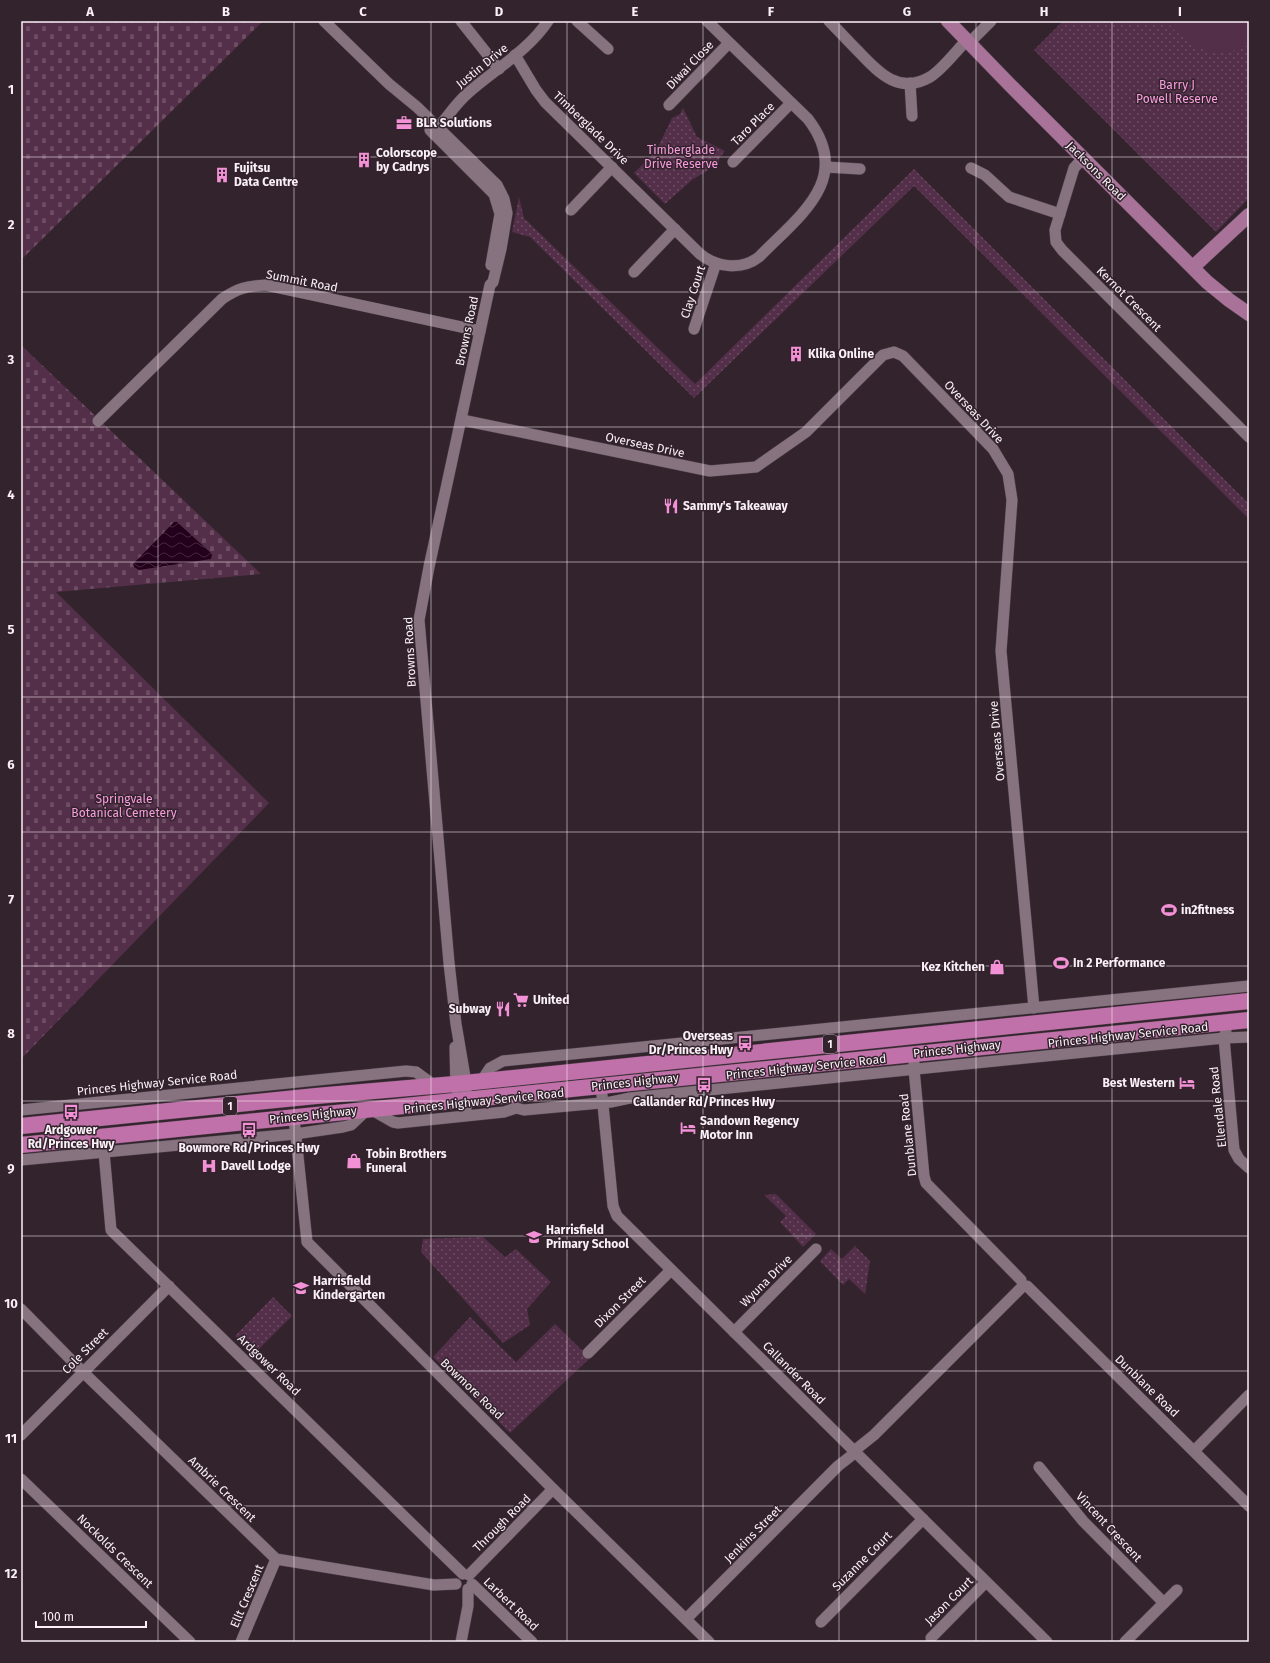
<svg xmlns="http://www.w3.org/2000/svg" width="1270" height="1663" font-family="'Fira Sans',sans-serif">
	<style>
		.grass { fill: url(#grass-dots) }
		.cemetery { fill: url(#cemetery-stones) }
		.garden { fill: #542f49 }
		.water { fill: url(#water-waves) }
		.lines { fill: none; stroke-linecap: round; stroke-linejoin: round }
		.minor-casing { stroke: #4c3e48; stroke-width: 12 }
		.major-casing { stroke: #4c3e48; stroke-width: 15 }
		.highway-casing { stroke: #4c3e48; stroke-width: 17 }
		.minor { stroke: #86737f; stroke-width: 11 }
		.major { stroke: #a97298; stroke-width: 14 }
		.highway { stroke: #c171a9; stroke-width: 16 }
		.grid { fill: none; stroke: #fbf0f7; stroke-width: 1; stroke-opacity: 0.55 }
		.labels { text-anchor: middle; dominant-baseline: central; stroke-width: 3; stroke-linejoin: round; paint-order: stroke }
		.shield { fill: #32232d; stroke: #bfb2ba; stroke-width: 1 }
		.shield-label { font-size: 11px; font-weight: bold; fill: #fbf0f7 }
		.street-label { font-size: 12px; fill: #fbf0f7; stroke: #32232d }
		.park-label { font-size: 12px; fill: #fa9dde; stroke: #32232d }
		.poi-label { font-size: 12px; font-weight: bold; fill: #fbf0f7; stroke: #32232d; text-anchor: start }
		.neatline { fill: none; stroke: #fbf0f7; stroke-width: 1.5 }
		.grid-label { font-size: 13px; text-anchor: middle; font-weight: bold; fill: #fbf0f7 }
	</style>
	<defs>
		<pattern id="grass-dots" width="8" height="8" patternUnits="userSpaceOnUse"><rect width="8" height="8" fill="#542f49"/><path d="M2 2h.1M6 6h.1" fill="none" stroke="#6e4d64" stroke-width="1.8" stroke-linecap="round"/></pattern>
		<pattern id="cemetery-stones" width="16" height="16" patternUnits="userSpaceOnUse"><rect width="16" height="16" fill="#542f49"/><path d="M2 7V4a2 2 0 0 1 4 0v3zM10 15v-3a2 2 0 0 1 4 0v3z" fill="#6e4d64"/></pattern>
		<pattern id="water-waves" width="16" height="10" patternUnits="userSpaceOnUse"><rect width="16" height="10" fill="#23001b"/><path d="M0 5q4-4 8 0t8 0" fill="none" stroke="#44263d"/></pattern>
	</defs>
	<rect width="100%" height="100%" fill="#32232d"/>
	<g class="grass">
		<path d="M1063 21H1249V198L1216 232 1034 50Z"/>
		<path d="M683 108 697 137 725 151 720 157 718 164 692 180 665 204 634 173 656 151 672 118 680 114Z"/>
		<path d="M914 169 1249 504V519L914 186 694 398 530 237 512 232 519 197 524 218 695 384Z"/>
		<path d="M776 1194 816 1234 803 1247 780 1222 786 1216 764 1195Z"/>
		<path d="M483 1237 505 1257 516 1249 551 1282 527 1309 530 1325 503 1343 421 1252 423 1239Z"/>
		<path d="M855 1246 870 1261 865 1294 849 1279 843 1285 820 1261 831 1249 842 1259Z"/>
		<path d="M273 1297 292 1316 254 1354 235 1336Z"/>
		<path d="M470 1317 516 1362 555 1324 590 1358 510 1433 433 1357Z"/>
	</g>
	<g class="cemetery">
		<path d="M21 21H263L21 260Z"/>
		<path d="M21 345 261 574 56 592 269 803 21 1059Z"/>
	</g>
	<path class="garden" d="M1166 21H1249V45C1241 48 1230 52 1222 53 1202 54 1177 35 1166 21Z"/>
	<path class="water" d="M174 522H177L212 554 211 559 139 570 134 567 133 564Z"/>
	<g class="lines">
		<defs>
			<g id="minor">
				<path d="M324 21 389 84 417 107 497 185 504 199 507 213 501 249 493 282 490 285 429 567 419 620 449 963 456 1024 466 1083V1115"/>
				<path d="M461 21 499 69"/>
				<path d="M577 21 608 49"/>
				<path d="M829 21C839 31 849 42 859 52 879 73 899 95 930 77 942 70 956 51 967 40"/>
				<path d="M969 43 991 21"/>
				<path d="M515 55 536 90 545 102 700 254C716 267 741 271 759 257 799 216 854 179 808 119L707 21"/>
				<path d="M910 83 912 116"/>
				<path d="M669 105 729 43"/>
				<path d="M430 130 494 194 500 214 491 265"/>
				<path d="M433 133C446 120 454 105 468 93 495 69 528 51 548 21"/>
				<path d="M1083 158 1074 168 1055 230 1056 242 1062 250 1249 437"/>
				<path d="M733 162 791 103"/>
				<path d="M826 167 860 169"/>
				<path d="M971 168 985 175 1009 197 1060 214"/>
				<path d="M571 210 612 167"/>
				<path d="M634 272 675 229"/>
				<path d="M694 329 716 263"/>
				<path d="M462 420 710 471 756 467 806 432 883 355 894 352 903 356 993 449 1008 474 1012 500 1001 651 1034 1008"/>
				<path d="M98 421 222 299C238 288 247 286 266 285L480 331"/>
				<path d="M1226 1031 1224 1038 1234 1150 1239 1159 1249 1168"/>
				<path d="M455 1047 456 1089"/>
				<path d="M914 1062V1069L924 1176 926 1183 1021 1280"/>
				<path d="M482 1080 490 1068 503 1061 1249 986"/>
				<path d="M601 1085 613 1206 617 1216 1047 1642"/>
				<path d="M370 1109 393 1122 398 1123 504 1112 516 1108 524 1110 611 1102 630 1098 1224 1038 1249 1037"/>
				<path d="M21 1110 406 1071 416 1072 435 1086"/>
				<path d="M294 1118 307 1242 553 1489 709 1642"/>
				<path d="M104 1152 111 1230 463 1574"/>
				<path d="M21 1160 295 1134 343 1127 351 1125 368 1109"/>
				<path d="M1027 1286 1249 1506"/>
				<path d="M21 1309 83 1372 276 1559 434 1585 456 1584"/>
				<path d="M734 1332 816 1249"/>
				<path d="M588 1353 671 1270"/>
				<path d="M21 1435 169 1286"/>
				<path d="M854 1451 874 1435 1022 1287"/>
				<path d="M1194 1451 1249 1395"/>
				<path d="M1039 1467 1083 1521 1164 1603"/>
				<path d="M21 1479 190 1642"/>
				<path d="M469 1575 553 1489"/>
				<path d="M472 1584 532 1642"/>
				<path d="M686 1619 838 1466 856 1452"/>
				<path d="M821 1622 923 1519"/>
				<path d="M931 1638 986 1582"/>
				<path d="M241 1642 276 1559"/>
				<path d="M461 1642 468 1606V1589"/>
				<path d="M1125 1642 1177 1590"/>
			</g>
			<g id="major">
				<path d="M948 21 1010 85 1207 282 1229 300 1249 314"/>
				<path d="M1193 267 1249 215"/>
			</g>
			<g id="highway">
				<path d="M21 1126 316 1096 455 1084 1249 1001"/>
				<path d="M21 1145 1249 1020"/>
			</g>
		</defs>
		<use href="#minor" class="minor-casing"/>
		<use href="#major" class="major-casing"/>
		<use href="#highway" class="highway-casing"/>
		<use href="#minor" class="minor"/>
		<use href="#major" class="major"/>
		<use href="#highway" class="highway"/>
	</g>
	<path class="grid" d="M158 21V1642M294 21V1642M431 21V1642M567 21V1642M703 21V1642M839 21V1642M976 21V1642M1112 21V1642M21 157H1249M21 292H1249M21 427H1249M21 562H1249M21 697H1249M21 832H1249M21 966H1249M21 1101H1249M21 1236H1249M21 1371H1249M21 1506H1249"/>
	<defs>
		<symbol id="office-bare" viewBox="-9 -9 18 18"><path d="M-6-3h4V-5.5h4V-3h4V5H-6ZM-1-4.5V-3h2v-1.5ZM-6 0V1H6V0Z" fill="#f391d6" stroke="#32232d" stroke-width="2.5" paint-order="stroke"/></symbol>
		<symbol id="building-bare" viewBox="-9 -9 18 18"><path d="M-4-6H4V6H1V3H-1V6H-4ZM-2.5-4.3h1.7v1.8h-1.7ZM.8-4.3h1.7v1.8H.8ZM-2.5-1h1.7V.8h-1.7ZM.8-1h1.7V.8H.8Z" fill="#f391d6" stroke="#32232d" stroke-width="2.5" paint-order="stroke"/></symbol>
		<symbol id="restaurant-bare" viewBox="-9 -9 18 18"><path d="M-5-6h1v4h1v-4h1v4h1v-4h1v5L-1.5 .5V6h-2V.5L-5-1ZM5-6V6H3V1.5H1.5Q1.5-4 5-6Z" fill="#f391d6" stroke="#32232d" stroke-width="2.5" paint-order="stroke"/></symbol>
		<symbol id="stadium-bare" viewBox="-9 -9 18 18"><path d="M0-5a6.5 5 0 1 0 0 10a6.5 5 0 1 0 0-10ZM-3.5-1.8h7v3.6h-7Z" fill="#f391d6" stroke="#32232d" stroke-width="2.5" paint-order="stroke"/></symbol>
		<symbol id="shop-bare" viewBox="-9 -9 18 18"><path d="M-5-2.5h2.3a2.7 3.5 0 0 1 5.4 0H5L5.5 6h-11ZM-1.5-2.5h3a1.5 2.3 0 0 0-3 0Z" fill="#f391d6" stroke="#32232d" stroke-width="2.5" paint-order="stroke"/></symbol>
		<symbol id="supermarket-bare" viewBox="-9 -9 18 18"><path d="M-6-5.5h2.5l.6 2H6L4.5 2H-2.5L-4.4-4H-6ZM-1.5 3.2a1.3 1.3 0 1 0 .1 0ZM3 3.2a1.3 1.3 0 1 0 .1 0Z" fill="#f391d6" stroke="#32232d" stroke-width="2.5" paint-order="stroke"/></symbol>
		<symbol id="bus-bare" viewBox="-9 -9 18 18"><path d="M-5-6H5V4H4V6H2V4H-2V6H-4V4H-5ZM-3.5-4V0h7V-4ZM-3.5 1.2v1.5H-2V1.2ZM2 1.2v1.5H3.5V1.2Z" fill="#f391d6" stroke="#32232d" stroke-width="2.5" paint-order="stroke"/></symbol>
		<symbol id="hotel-bare" viewBox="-9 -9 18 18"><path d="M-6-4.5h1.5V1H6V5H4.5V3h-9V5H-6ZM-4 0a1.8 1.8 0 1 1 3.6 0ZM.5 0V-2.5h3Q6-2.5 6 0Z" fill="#f391d6" stroke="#32232d" stroke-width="2.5" paint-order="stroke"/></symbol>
		<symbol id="hospital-bare" viewBox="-9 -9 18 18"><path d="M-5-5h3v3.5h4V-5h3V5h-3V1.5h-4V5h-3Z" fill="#f391d6" stroke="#32232d" stroke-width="2.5" paint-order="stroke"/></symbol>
		<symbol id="school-bare" viewBox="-9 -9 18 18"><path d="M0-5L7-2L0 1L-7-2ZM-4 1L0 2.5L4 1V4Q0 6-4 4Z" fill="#f391d6" stroke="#32232d" stroke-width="2.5" paint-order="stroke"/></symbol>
	</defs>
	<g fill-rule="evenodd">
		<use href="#office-bare" x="393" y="112" width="22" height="22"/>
		<use href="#building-bare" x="353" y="149" width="22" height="22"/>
		<use href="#building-bare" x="211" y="164" width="22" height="22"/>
		<use href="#building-bare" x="785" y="343" width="22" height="22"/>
		<use href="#restaurant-bare" x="660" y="495" width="22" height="22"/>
		<use href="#stadium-bare" x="1158" y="899" width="22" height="22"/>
		<use href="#stadium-bare" x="1050" y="952" width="22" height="22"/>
		<use href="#shop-bare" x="986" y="956" width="22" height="22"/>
		<use href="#supermarket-bare" x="510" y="989" width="22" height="22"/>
		<use href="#restaurant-bare" x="492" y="998" width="22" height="22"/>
		<use href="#bus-bare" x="734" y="1032" width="22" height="22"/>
		<use href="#hotel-bare" x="1176" y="1072" width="22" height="22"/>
		<use href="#bus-bare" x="693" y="1074" width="22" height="22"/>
		<use href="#bus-bare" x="60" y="1101" width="22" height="22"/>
		<use href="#hotel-bare" x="677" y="1117" width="22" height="22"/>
		<use href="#bus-bare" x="238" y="1119" width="22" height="22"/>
		<use href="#shop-bare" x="343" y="1150" width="22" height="22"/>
		<use href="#hospital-bare" x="198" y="1155" width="22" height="22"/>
		<use href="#school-bare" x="523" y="1226" width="22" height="22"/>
		<use href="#school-bare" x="290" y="1277" width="22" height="22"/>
	</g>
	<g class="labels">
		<g class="shield">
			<rect x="823" y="1035" width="14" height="18" rx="3"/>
			<rect x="223" y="1097" width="14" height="18" rx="3"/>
		</g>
		<g class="shield-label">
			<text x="830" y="1044">1</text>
			<text x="230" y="1106">1</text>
		</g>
		<g class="street-label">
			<text transform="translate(690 65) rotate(-46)">Diwai Close</text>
			<text transform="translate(482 66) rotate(-39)">Justin Drive</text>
			<text transform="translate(753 124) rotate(-45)">Taro Place</text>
			<text transform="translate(591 128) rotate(44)">Timberglade Drive</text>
			<text transform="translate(1096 171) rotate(45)">Jacksons Road</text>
			<text transform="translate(302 281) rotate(11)">Summit Road</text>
			<text transform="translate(693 292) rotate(-72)">Clay Court</text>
			<text transform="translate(1129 299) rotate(45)">Kernot Crescent</text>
			<text transform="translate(467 331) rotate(-78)">Browns Road</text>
			<text transform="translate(974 412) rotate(47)">Overseas Drive</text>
			<text transform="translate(645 445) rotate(12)">Overseas Drive</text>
			<text transform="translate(410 652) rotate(-93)">Browns Road</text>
			<text transform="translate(997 741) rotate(-95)">Overseas Drive</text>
			<text transform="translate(1128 1035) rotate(-6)">Princes Highway Service Road</text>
			<text transform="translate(957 1049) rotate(-6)">Princes Highway</text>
			<text transform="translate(806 1067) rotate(-6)">Princes Highway Service Road</text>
			<text transform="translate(635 1082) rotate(-6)">Princes Highway</text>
			<text transform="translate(157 1083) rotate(-6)">Princes Highway Service Road</text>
			<text transform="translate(484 1101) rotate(-6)">Princes Highway Service Road</text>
			<text transform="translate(1218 1107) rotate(-96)">Ellendale Road</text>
			<text transform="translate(313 1115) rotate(-6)">Princes Highway</text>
			<text transform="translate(908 1135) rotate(-96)">Dunblane Road</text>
			<text transform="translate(766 1281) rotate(-45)">Wyuna Drive</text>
			<text transform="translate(620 1302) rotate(-45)">Dixon Street</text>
			<text transform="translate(85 1351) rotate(-45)">Cole Street</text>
			<text transform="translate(269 1365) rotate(44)">Ardgower Road</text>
			<text transform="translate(794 1373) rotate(45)">Callander Road</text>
			<text transform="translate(1147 1386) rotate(44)">Dunblane Road</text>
			<text transform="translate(472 1389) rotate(44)">Bowmore Road</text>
			<text transform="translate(222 1489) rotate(44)">Ambrie Crescent</text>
			<text transform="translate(502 1523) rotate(-45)">Through Road</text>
			<text transform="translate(1109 1527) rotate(47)">Vincent Crescent</text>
			<text transform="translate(753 1534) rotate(-45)">Jenkins Street</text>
			<text transform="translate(115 1551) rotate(44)">Nockolds Crescent</text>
			<text transform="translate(862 1561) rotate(-45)">Suzanne Court</text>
			<text transform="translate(247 1596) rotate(-67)">Ellt Crescent</text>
			<text transform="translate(949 1601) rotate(-45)">Jason Court</text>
			<text transform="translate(511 1604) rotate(44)">Larbert Road</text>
		</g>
		<g class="park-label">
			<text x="1177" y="85">Barry J<tspan x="1177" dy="14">Powell Reserve</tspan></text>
			<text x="681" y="150">Timberglade<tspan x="681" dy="14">Drive Reserve</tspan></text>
			<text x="124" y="799">Springvale<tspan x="124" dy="14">Botanical Cemetery</tspan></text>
		</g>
		<g class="poi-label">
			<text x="416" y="123">BLR Solutions</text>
			<text x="376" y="153">Colorscope<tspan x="376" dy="14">by Cadrys</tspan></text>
			<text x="234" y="168">Fujitsu<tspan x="234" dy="14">Data Centre</tspan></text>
			<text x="808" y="354">Klika Online</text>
			<text x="683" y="506">Sammy's Takeaway</text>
			<text x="1181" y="910">in2fitness</text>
			<text x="1073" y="963">In 2 Performance</text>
			<text x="985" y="967" text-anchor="end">Kez Kitchen</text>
			<text x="533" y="1000">United</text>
			<text x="491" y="1009" text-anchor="end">Subway</text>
			<text x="733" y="1036" text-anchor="end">Overseas<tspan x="733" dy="14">Dr/Princes Hwy</tspan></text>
			<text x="1175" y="1083" text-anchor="end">Best Western</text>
			<text x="704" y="1102" text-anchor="middle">Callander Rd/Princes Hwy</text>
			<text x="700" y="1121">Sandown Regency<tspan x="700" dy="14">Motor Inn</tspan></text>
			<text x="71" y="1130" text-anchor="middle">Ardgower<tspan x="71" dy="14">Rd/Princes Hwy</tspan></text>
			<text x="249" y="1148" text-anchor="middle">Bowmore Rd/Princes Hwy</text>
			<text x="366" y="1154">Tobin Brothers<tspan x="366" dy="14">Funeral</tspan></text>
			<text x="221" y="1166">Davell Lodge</text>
			<text x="546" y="1230">Harrisfield<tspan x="546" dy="14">Primary School</tspan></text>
			<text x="313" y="1281">Harrisfield<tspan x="313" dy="14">Kindergarten</tspan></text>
		</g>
	</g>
	<rect width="1270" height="1663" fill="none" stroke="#32232d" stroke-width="44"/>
	<path d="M36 1621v6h110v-6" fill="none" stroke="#fbf0f7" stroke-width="2"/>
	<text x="42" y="1621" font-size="12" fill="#fbf0f7" stroke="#32232d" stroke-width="3" paint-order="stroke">100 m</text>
	<rect x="22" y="22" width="1226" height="1619" class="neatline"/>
	<g class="grid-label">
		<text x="90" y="16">A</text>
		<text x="226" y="16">B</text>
		<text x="363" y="16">C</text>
		<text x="499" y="16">D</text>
		<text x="635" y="16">E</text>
		<text x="771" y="16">F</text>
		<text x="907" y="16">G</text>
		<text x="1044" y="16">H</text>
		<text x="1180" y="16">I</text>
		<text x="11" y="94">1</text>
		<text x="11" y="229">2</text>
		<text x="11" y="364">3</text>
		<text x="11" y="499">4</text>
		<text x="11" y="634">5</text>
		<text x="11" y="769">6</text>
		<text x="11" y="904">7</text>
		<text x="11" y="1038">8</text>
		<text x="11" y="1173">9</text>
		<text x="11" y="1308">10</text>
		<text x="11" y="1443">11</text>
		<text x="11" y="1578">12</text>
	</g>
</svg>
